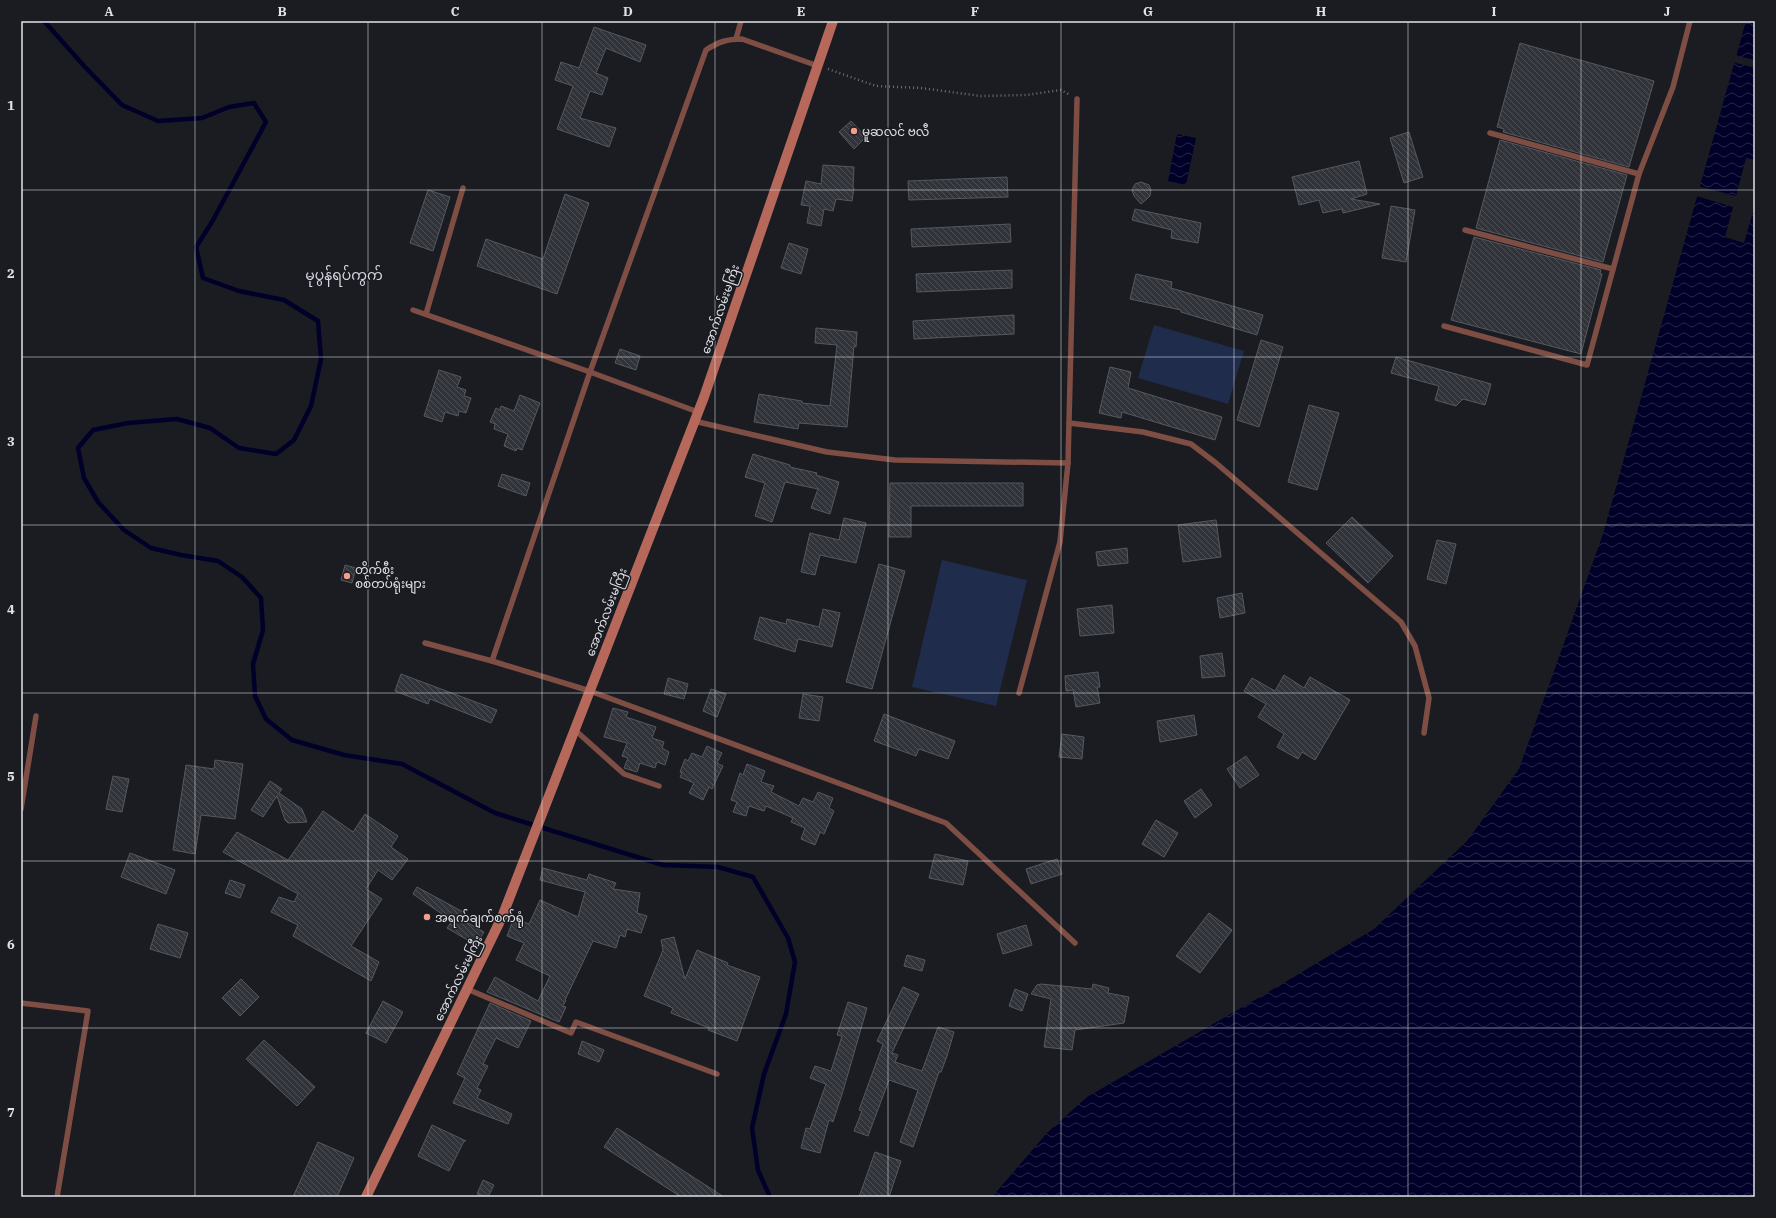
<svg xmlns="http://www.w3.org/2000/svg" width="1776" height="1218" font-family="'IBM Plex Serif','Noto Sans Myanmar',serif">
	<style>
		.pitch { fill: #1f2c4c }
		.water { fill: url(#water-waves) }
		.pier { fill: #1a1c22 }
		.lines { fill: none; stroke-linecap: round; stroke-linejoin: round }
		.stream { stroke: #010028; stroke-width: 4.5 }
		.building { fill: url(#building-back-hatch); stroke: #55595f }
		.path { stroke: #6e7075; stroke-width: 2.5; stroke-dasharray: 1 3; stroke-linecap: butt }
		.lane { stroke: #7e4e44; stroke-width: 5.5 }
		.secondary { stroke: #b6695a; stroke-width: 10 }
		.grid { fill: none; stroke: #e0e2e6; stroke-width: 1; stroke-opacity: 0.55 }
		.poi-dot { fill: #f49d8c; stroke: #1a1c22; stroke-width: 1.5 }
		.labels { text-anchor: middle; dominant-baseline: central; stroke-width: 3; stroke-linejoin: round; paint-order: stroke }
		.poi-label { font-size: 12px; fill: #e0e2e6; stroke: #1a1c22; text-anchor: start }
		.street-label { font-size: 12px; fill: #e0e2e6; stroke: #1a1c22 }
		.quarter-label { font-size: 14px; fill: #d5d8e0; stroke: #1a1c22 }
		.neatline { fill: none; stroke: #e0e2e6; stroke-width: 1.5 }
		.grid-label { font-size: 13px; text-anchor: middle; font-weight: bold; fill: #e0e2e6 }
	</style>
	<defs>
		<pattern id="water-waves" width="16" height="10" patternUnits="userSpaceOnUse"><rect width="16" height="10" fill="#010028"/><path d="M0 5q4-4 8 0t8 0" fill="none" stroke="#262547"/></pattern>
		<pattern id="building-back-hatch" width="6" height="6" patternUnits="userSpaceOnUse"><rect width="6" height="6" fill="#303339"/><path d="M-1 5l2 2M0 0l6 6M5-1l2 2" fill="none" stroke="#4e5056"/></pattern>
	</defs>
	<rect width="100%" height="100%" fill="#1a1c22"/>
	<g class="pitch">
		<path d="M1154 325 1244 351 1228 404 1138 378Z"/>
		<path d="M942 560 1027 580 996 706 912 687Z"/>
	</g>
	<g class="water">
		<path d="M1746 21H1755V1197H992L1047 1133 1087 1097 1260 997 1374 929 1467 841 1519 769 1603 534Z"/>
		<path d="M1177 134 1196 138 1186 185 1168 181Z"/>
	</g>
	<g class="pier">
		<path d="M1734 55 1755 60V68L1732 62Z"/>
		<path d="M1746 158 1755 160V205L1744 243 1725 237 1733 207 1696 196 1698 186 1736 196Z"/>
	</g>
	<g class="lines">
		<path class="stream" d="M44 21 85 67 122 105 158 121 202 118 229 107 254 103 266 122 212 222 196 247 203 278 239 291 284 300 318 321 321 359 311 406 294 440 276 454 239 448 210 428 177 419 128 423 93 430 78 448 84 478 98 502 124 530 151 548 181 555 218 561 242 577 261 598 263 630 253 664 255 696 266 719 292 740 344 755 402 764 495 813 663 865 718 867 753 877 788 938 795 962 786 1014 764 1074 752 1128 758 1170 770 1197"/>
	</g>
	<g class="building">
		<path d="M594 27 646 45 640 62 606 48 596 73 608 78 602 95 590 91 580 118 616 128 609 147 557 129 573 86 555 80 561 62 579 68Z"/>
		<path d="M1520 43 1654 81 1629 167 1503 132 1504 129 1497 127Z"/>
		<path d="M851 121 866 137 854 149 839 132Z"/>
		<path d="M1409 132 1423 177 1404 183 1390 138Z"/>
		<path d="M1500 140 1627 175 1603 262 1476 228Z"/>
		<path d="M1359 161 1367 194 1351 199 1380 204 1343 213 1342 209 1323 213 1319 200 1299 205 1292 177Z"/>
		<path d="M823 165 854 167 853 188H854L852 201 836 199 833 211 824 209 821 226 807 223 810 206 801 205 806 181 821 184Z"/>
		<path d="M1007 177 1008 197 909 200 908 181Z"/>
		<path d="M1141 182 1149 185 1151 190 1150 196 1141 204 1134 196 1132 190 1135 184Z"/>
		<path d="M428 190 450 197 433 251 410 243Z"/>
		<path d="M565 194 589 203 557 294 477 266 486 239 543 259Z"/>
		<path d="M1391 206 1415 210 1406 262 1382 258Z"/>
		<path d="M1135 209 1201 223 1198 243 1171 238 1172 230 1132 220Z"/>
		<path d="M1010 224 1011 242 912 247 911 229Z"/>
		<path d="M1474 237 1601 270 1600 273 1602 274 1581 354 1451 320Z"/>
		<path d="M789 243 808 249 801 274 781 268Z"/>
		<path d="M1012 270V288L917 292 916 274Z"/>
		<path d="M1136 274 1172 282 1171 288 1263 315 1257 335 1181 312V310L1130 299Z"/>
		<path d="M1014 315V334L914 339 913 321Z"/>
		<path d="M816 328 857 332 856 347 854 346 847 427 799 423 798 429 754 422 759 394 802 401V403L830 406 837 345 815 343Z"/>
		<path d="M1261 340 1283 347 1259 427 1237 420Z"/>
		<path d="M620 349 640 356 636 370 615 363Z"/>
		<path d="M1396 357 1491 384 1485 405 1463 399 1456 406 1435 400 1439 386 1391 373Z"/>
		<path d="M1110 367 1131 372 1128 388 1222 417 1215 440 1122 412 1121 418 1099 413Z"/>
		<path d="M439 370 461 377 457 387 466 390 464 396 471 398 466 413 459 411 458 416 445 412 442 422 424 416Z"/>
		<path d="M520 395 540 403 522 450 517 448 516 451 504 446 508 434 494 429 495 424 490 422 496 408 500 410 501 406 514 411Z"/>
		<path d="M1309 405 1339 413 1317 490 1288 482Z"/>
		<path d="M753 454 790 465V467L817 473 816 475 839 482 830 514 811 508 818 489 785 482 772 522 755 516 765 483 745 477Z"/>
		<path d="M502 474 530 483 526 496 498 486Z"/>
		<path d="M890 483H1023V506H911V537H889Z"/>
		<path d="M1352 517 1393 556 1368 583 1326 543Z"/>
		<path d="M844 518 866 523 856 563 820 555 815 575 801 572 810 533 839 540Z"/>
		<path d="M1216 520 1221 557 1183 562 1178 525Z"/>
		<path d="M1437 540 1456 544 1446 584 1427 579Z"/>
		<path d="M1127 548 1128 563 1098 566 1096 552Z"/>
		<path d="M879 564 905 571 872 689 846 682Z"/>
		<path d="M345 565 356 568 352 583 341 580Z"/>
		<path d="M1242 593 1245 613 1220 618 1217 598Z"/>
		<path d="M1112 605 1114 633 1080 636 1077 609Z"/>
		<path d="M823 609 840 613 832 647 798 639 795 652 754 639 760 617 786 624 787 619 819 627Z"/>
		<path d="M1222 653 1225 676 1202 678 1200 656Z"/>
		<path d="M1098 672 1100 687H1097L1100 703 1076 707 1073 690 1066 691 1065 676Z"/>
		<path d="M401 674 497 710 491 723 430 699 428 704 395 691Z"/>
		<path d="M1284 675 1304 688 1310 677 1350 700 1315 760 1302 752 1298 759 1277 747 1284 734 1258 717 1266 704 1244 691 1252 678 1275 691Z"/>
		<path d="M668 678 688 684 684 699 664 694Z"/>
		<path d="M711 689 726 694 717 717 703 711Z"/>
		<path d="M803 694 823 697 819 721 799 718Z"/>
		<path d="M613 708 628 712 626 717 656 727 652 738 664 742 662 748 669 752 665 765 657 762 655 768 640 763 637 772 624 768 628 758 622 756 627 743 604 737Z"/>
		<path d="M884 714 955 741 948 759 919 749 916 756 874 741Z"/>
		<path d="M1194 715 1197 735 1160 742 1157 721Z"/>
		<path d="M1062 734 1084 737 1082 759 1059 757Z"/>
		<path d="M707 746 722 753 717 763 723 766 712 789 709 787 703 800 689 793 694 783 680 777 682 773 680 772 685 759 688 761 692 753 702 757Z"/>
		<path d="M1246 756 1259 775 1240 788 1227 769Z"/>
		<path d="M215 760 243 764 235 819 201 815 195 854 173 850 186 765 214 769Z"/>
		<path d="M747 764 765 771 761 782 774 786 771 792 799 806 803 798 813 802 818 792 833 798 829 808 834 811 824 834 820 832 815 845 801 839 805 828 791 822 793 818 766 806 764 811 749 806 746 816 733 812 737 802 731 800 740 773 743 775Z"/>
		<path d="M113 776 129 779 122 812 106 809Z"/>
		<path d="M270 781 282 789 279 793 302 809 307 822 288 823 285 820 277 796 263 817 251 810Z"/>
		<path d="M1201 789 1212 805 1195 818 1184 801Z"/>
		<path d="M323 811 353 832 365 814 398 836 391 847 408 859 392 880 378 870 366 889 382 899 351 946 379 962 371 981 293 936 298 925 271 912 279 897 294 902 298 894 223 852 237 832 288 860Z"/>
		<path d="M1156 820 1178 833 1164 857 1142 844Z"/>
		<path d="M130 853 175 870 166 894 121 877Z"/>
		<path d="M935 854 968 861 963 885 929 878Z"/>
		<path d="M1057 859 1062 874 1031 884 1026 869Z"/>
		<path d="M543 868 587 880 589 874 616 883 613 889 640 893 637 913 647 916 641 933 627 929 625 937 620 935 616 948 593 941 565 1000H566L563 1006 566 1007 559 1022 487 992 495 977 538 1001 550 976 516 960 524 943 507 936 514 918 529 924 540 900 578 917 585 892 540 880Z"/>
		<path d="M230 880 245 885 240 898 225 893Z"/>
		<path d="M417 887 465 913 461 919 484 932 476 945 447 928 452 921 413 894Z"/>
		<path d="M1209 913 1232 930 1200 973 1176 956Z"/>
		<path d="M158 924 188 933 180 958 150 949Z"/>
		<path d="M1026 925 1032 945 1003 954 997 934Z"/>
		<path d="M674 937 685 979 697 950 728 963 727 965 760 977 737 1041 708 1030 709 1028 671 1013 673 1008 644 996 663 950 661 940Z"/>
		<path d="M907 955 925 960 922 971 904 966Z"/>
		<path d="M241 979 259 997 240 1016 222 998Z"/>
		<path d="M1041 984 1092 989 1093 984 1109 988 1108 993 1129 997 1124 1023 1075 1030 1072 1050 1044 1047 1051 999 1031 994 1037 985Z"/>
		<path d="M903 987 919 994 892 1053 898 1055 895 1062 922 1071 938 1027 954 1032 947 1056 941 1072H939L913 1147 900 1142 918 1090 889 1080 868 1136 854 1131 862 1111 859 1110 883 1044 877 1041Z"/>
		<path d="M1015 989 1028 994 1022 1011 1009 1006Z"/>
		<path d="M383 1001 403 1012 386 1043 366 1033Z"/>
		<path d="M848 1002 867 1008 843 1091 833 1122 829 1120 820 1153 801 1148 806 1128 810 1129 826 1084 810 1078 815 1066 831 1071 842 1036 837 1035Z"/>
		<path d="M490 1003 531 1021 518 1048 496 1038 483 1064 488 1066 477 1088 481 1090 477 1098 512 1114 508 1124 453 1103 465 1078 457 1074Z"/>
		<path d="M264 1040 315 1087 297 1106 246 1059Z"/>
		<path d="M582 1041 604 1050 599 1062 578 1054Z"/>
		<path d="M432 1125 466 1141H464L449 1171 418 1156Z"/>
		<path d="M617 1128 724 1197H681L604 1147Z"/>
		<path d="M318 1142 354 1158 337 1197H293Z"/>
		<path d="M875 1152 901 1161 889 1197H859Z"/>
		<path d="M483 1180 494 1185 488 1197 477 1194Z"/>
	</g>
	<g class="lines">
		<path class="path" d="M828 69 876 86 921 88 981 96 1026 95 1061 90 1070 95"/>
		<g class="lane">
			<path d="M736 39 741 21"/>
			<path d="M1490 133 1639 174"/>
			<path d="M1465 230 1613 269"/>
			<path d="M413 310 590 372 698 412"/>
			<path d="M426 314 463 188"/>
			<path d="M1444 326 1587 365 1639 174 1673 87 1690 21"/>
			<path d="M694 421 827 452 895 460 1068 463"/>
			<path d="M1069 423 1143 432 1191 444 1216 463 1401 622 1415 646 1429 698 1424 733"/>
			<path d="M425 643 492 661 590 691 946 823 1075 943"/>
			<path d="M492 661 590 372 706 50C718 42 727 39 742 39L818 66"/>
			<path d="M1019 693 1060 542 1068 463 1077 99"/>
			<path d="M575 730 624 774 659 786"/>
			<path d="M21 809 36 716"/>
			<path d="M467 989 571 1033 576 1022 717 1074"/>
			<path d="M21 1003 88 1011 57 1197"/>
		</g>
		<path class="secondary" d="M366 1197 502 917 704 397 833 21"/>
	</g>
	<path class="grid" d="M195 21V1197M368 21V1197M542 21V1197M715 21V1197M888 21V1197M1061 21V1197M1234 21V1197M1408 21V1197M1581 21V1197M21 190H1755M21 357H1755M21 525H1755M21 693H1755M21 861H1755M21 1028H1755"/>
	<g class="poi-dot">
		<circle cx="854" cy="131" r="4"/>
		<circle cx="347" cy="576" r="4"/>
		<circle cx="427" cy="917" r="4"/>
	</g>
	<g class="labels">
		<g class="poi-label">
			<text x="862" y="131">မူဆလင် ဗလီ</text>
			<text x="355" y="569">တိုက်စီး<tspan x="355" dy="14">စစ်တပ်ရုံးများ</tspan></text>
			<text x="435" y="917">အရက်ချက်စက်ရုံ</text>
		</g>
		<g class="street-label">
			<text transform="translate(720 309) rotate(-71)">အောက်လမ်းမကြီး</text>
			<text transform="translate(606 612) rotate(-69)">အောက်လမ်းမကြီး</text>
			<text transform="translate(458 978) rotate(-64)">အောက်လမ်းမကြီး</text>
		</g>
		<g class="quarter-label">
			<text x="344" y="275">မုပွန်ရပ်ကွက်</text>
		</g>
	</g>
	<rect width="1776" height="1218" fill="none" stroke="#1a1c22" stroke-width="44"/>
	<rect x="22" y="22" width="1732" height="1174" class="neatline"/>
	<g class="grid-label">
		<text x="109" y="16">A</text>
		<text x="282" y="16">B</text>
		<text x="455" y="16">C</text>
		<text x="628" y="16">D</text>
		<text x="801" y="16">E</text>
		<text x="975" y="16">F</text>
		<text x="1148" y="16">G</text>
		<text x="1321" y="16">H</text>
		<text x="1494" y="16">I</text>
		<text x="1667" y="16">J</text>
		<text x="11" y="110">1</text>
		<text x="11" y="278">2</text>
		<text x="11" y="446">3</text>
		<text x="11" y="614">4</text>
		<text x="11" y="781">5</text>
		<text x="11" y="949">6</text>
		<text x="11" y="1117">7</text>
	</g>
</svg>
